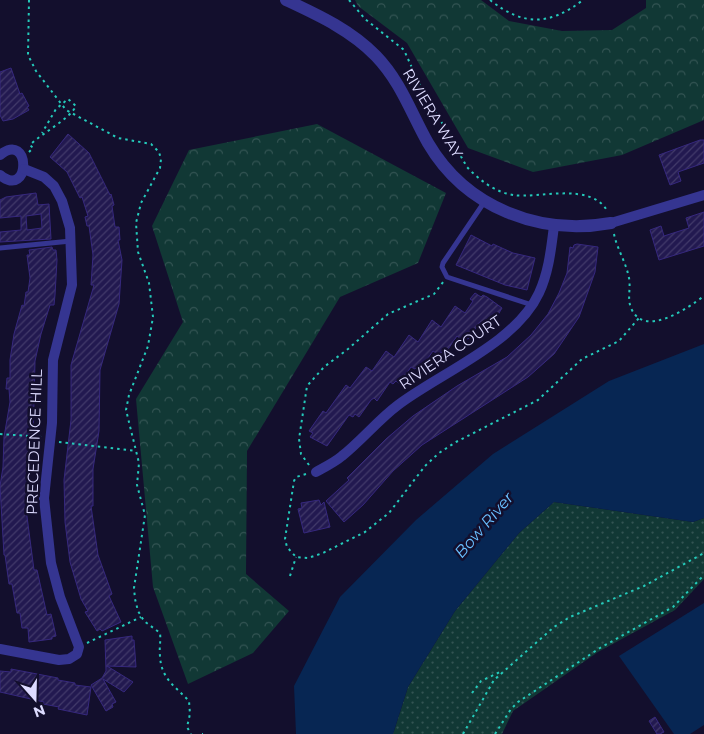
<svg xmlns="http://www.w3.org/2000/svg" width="704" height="734" font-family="Montserrat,sans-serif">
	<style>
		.green { fill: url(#green-dots) }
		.forest { fill: url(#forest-crowns) }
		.water { fill: #072653 }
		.building { fill: url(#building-hatch); stroke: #36287e; fill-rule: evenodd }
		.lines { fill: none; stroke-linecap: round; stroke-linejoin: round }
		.path { stroke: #24caba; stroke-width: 2; stroke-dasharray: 2.5 4; stroke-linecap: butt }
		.service { stroke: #353591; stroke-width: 5 }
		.minor { stroke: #353591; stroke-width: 10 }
		.tertiary { stroke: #353591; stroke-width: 12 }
		.labels { text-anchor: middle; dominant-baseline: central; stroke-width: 5; stroke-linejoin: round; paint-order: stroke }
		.street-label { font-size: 15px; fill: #dddbff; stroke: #130f2d }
		.water-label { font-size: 16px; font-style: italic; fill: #69bfff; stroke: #130f2d }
	</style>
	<defs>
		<pattern id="green-dots" width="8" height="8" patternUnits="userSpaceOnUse" patternTransform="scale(1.25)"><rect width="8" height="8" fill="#113835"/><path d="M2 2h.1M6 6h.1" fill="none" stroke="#335453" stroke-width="1.8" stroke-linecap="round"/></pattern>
		<pattern id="forest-crowns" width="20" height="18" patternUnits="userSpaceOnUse" patternTransform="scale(1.25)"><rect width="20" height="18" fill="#113835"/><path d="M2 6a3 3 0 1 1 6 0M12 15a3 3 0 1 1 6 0" fill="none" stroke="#335453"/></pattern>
		<pattern id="building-hatch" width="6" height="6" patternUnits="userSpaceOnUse" patternTransform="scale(1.25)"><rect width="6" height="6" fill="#221950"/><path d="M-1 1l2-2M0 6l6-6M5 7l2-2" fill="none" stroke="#423a6a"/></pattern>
	</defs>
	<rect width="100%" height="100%" fill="#130f2d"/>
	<path class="green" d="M554 502 693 522 704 518V579L675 610 598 652 513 711 502 734H393L408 687 455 611 519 533Z"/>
	<g class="forest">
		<path d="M355 0H481L509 21 562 31 612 30 646 8V0H704V120L622 155 533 172 468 148 407 43 358 6Z"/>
		<path d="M317 124 446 193 418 263 340 297 247 451 246 574 289 611 253 653 188 684 153 587 136 399 183 322 152 226 189 150Z"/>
	</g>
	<g class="water">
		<path d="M704 344V518L693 522 554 502 519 533 455 611 408 687 393 734H296L294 686 340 597 416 520 493 454 609 381Z"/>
		<path d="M704 603V725L690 734H674L619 656Z"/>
	</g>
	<g class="building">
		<path d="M11 68 20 94 22 93 29 106 27 107 29 110 13 119 3 121 0 115V72Z"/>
		<path d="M68 134 89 153 110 195 111 194 114 205 112 206 115 227H119L120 240H118L122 260 119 304 100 370 99 431 93 469V506H91L98 555 112 594 109 596 121 622 102 631 100 629 97 631 85 612 88 611 81 599 70 562 65 522 64 480 71 420V365L94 285H91L93 255 89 226H87L85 217 88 216 82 197 80 198 67 172 50 157Z"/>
		<path d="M700 140H704V163L678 172 681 181 670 185 659 155Z"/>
		<path d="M36 193 38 205 49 204 51 239 0 242V232L21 230V216L0 218V200L6 197ZM41 214 42 228 27 230 26 216Z"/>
		<path d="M704 212V246L659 260 650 230 661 226 664 236 689 228 686 218Z"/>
		<path d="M471 235 492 246 493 244 513 253 535 258 527 290 505 285 456 265Z"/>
		<path d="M577 244 598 247 595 272 579 317 554 354 528 377 422 445 393 471 363 505 344 522 326 501 349 480 347 478 386 439 413 416 457 386 507 357 531 335 548 314 559 293 567 273 570 247 573 248 574 245Z"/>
		<path d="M52 247 53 250H56L57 260 55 295 54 305H50L41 334 35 361 33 442 26 509 34 570H37L47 615 51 614 56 636 52 637V639L29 642 28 628H22L20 613H17L12 584H9L5 555H4L0 486 3 467 4 437 10 402 9 389H6L7 378H10V360L14 334 22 305 24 306 26 292H28L30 278 27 255H30L29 250Z"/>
		<path d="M475 293 481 297 483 295 487 297 502 308 492 325 488 322 486 326 480 322 468 339 465 337 462 340 457 336 444 355 441 352 439 355 433 351 420 369 417 367 415 369 411 367 399 384 396 381 393 384 390 382 377 401 374 398 371 400 359 417 355 414 353 417 349 415 327 446 310 437 313 433 309 431 323 411 326 413 346 385 350 388 366 367 372 371 386 351 394 357 409 335 418 342 432 320 441 327 455 306 465 313 473 301 470 299Z"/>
		<path d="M319 500 321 505 324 502 330 527 304 533 298 509 302 508 301 503Z"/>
		<path d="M132 636V640H134L136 667 107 666 133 682 124 692 103 679 116 702 112 704 113 707 106 711 91 685 102 678 106 671 105 640Z"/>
		<path d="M11 669 58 678V680L75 683V685L91 687 87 715 58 709 59 707 43 704 44 702 0 692V671L11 672Z"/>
		<path d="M655 717 664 732 660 734H657L649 721Z"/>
	</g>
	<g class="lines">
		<g class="path">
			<path d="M29 0 28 55 36 71 66 110 118 138 151 144 159 152 161 159 160 168 141 203 136 223 138 252 149 283 153 317 148 346 129 395 126 410 139 463 137 485 145 515 134 588 135 599 138 611 144 621 160 633C161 641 159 648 160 656 161 679 176 687 189 701L190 714 187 727 191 734"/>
			<path d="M349 0 365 19 404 50 417 79 467 167C479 180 495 192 513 195 539 199 591 181 608 212"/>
			<path d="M490 0C523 26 549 26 583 0"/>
			<path d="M29 152 33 148 30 145C42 133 70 119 76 106L68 99 56 109 42 133"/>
			<path d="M614 234C617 249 626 262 629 278 631 288 627 298 631 308 644 339 688 308 704 296"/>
			<path d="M0 434 43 437"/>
			<path d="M59 442 136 451"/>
			<path d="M309 465 301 454 299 439 307 386 324 367 348 349 388 314 434 294 444 281"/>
			<path d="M306 474 296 477 294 481 285 539 287 547 296 557 308 558 323 553 365 532 389 513 425 466 439 453 456 442 538 400 582 359 619 341 639 318"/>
			<path d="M290 576 296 557"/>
			<path d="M87 643 141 617"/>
			<path d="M472 693 481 681 500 672"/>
			<path d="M202 734H203"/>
			<path d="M463 734 494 680 554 627 570 617 644 586 704 553"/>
			<path d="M495 734 511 709 518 702 600 648 673 607 704 575"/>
		</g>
		<g class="service">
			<path d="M485 201 443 263 442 267 447 277 532 305"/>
			<path d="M0 248 71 241"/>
		</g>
		<g class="minor">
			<path d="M0 155C31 130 31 200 0 175"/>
			<path d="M611 223 704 195"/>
			<path d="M316 472C325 467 335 462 342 456 362 440 378 420 398 405 442 372 516 343 539 293 549 271 551 249 554 226"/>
			<path d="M0 649 59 660 69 659 77 654 79 647 60 597 51 563 44 498 52 423 53 360 72 285 70 228 62 201 54 186 44 177 24 169"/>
		</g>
		<path class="tertiary" d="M286 0C318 15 351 30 376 56 401 82 411 113 428 143 466 208 540 236 611 223"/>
	</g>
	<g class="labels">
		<g class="street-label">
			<text transform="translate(433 113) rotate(59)">RIVIERA WAY</text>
			<text transform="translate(450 352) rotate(-34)">RIVIERA COURT</text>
			<text transform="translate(34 442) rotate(-88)">PRECEDENCE HILL</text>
		</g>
		<g class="water-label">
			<text transform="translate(484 525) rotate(-49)">Bow River</text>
		</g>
	</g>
	<g transform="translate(35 699) rotate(160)" stroke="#130f2d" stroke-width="4" paint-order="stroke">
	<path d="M0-4L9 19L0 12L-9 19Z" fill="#dddbff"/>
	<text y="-8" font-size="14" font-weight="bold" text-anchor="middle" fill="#dddbff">N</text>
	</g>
</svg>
